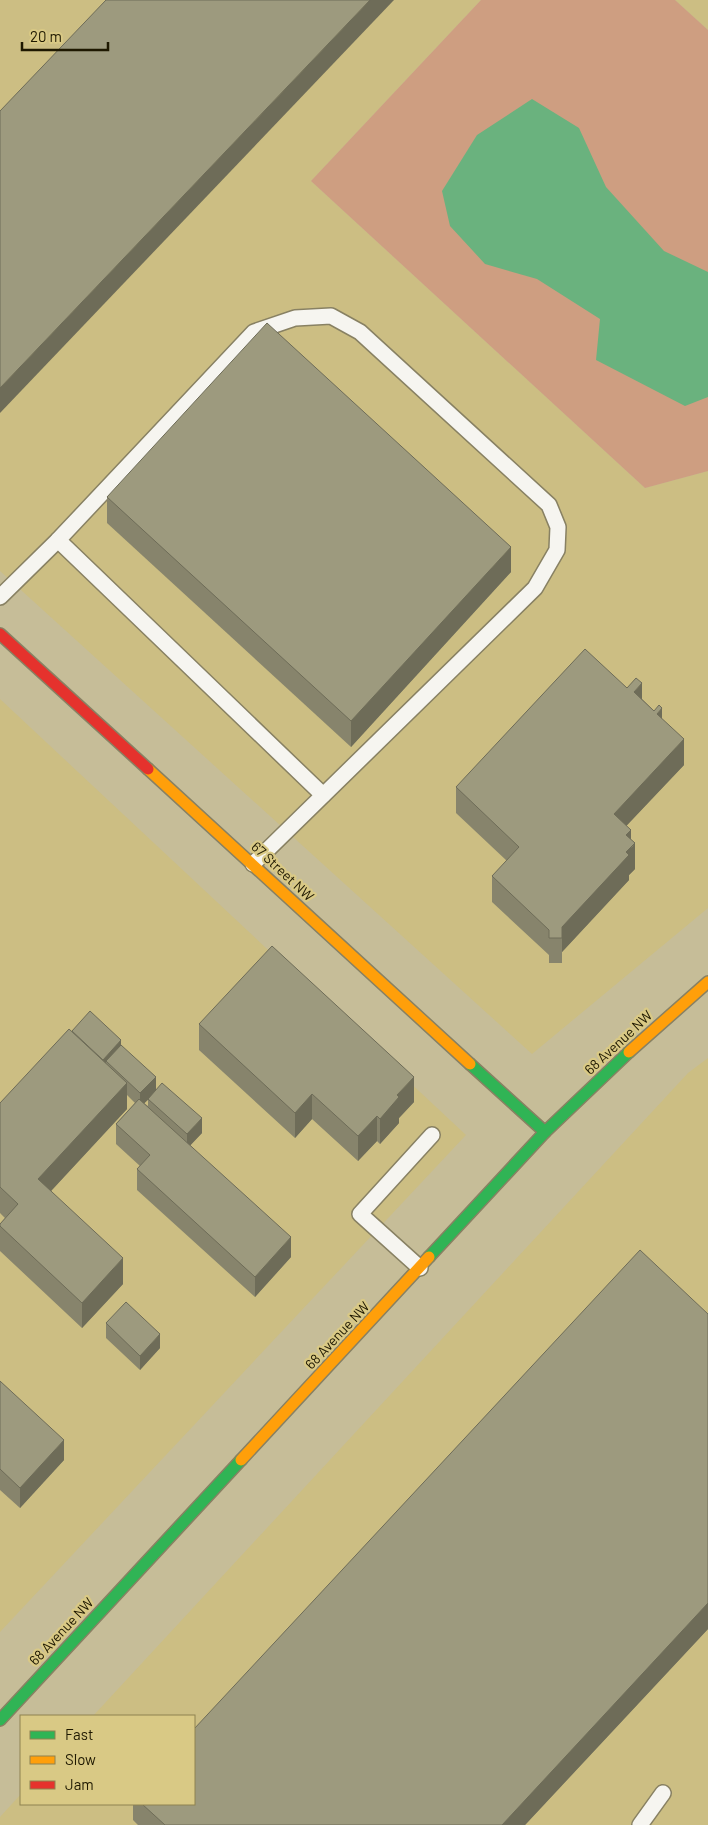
<svg xmlns="http://www.w3.org/2000/svg" width="708" height="1825" font-family="Barlow,sans-serif">
	<style>
		.built { fill: #ccbe83 }
		.green { fill: #ce9e81 }
		.water { fill: #6ab27e }
		.lines { fill: none; stroke-linecap: round; stroke-linejoin: round }
		.lane-casing { stroke: #888163; stroke-width: 18 }
		.fast-casing { stroke: #888163; stroke-width: 14 }
		.slow-casing { stroke: #888163; stroke-width: 14 }
		.jam-casing { stroke: #888163; stroke-width: 14 }
		.lane { stroke: #f6f5f0; stroke-width: 15 }
		.fast { stroke: #30b455; stroke-width: 11 }
		.slow { stroke: #ff9f0a; stroke-width: 11 }
		.jam { stroke: #e5322d; stroke-width: 11 }
		.wall { fill: #87846c; fill-rule: evenodd }
		.shaded-wall { fill: #6e6c58 }
		.building { fill: #9d9a7e; stroke: #6e6c58 }
		.labels { text-anchor: middle; dominant-baseline: central; stroke-width: 4.5; stroke-linejoin: round; paint-order: stroke }
		.street-label { font-size: 14px; fill: #1e1800; stroke: #d9c985 }
	</style>
	<rect width="100%" height="100%" fill="#c6bd98"/>
	<g class="built">
		<path d="M0 0H481L311 181 645 488 708 471V908L532 1054 0 571Z"/>
		<path d="M675 0H708V30Z"/>
		<path d="M0 699 466 1135 0 1632Z"/>
		<path d="M708 1058V1825H0V1817L21 1794V1804H194V1716H93L688 1073Z"/>
	</g>
	<path class="green" d="M481 0H675L708 30V471L645 488 311 181Z"/>
	<path class="water" d="M532 99 579 128 606 187 664 251 708 272V397L685 406 596 360 600 319 537 279 485 264 450 226 442 191 477 135Z"/>
	<g class="lines">
		<defs>
			<g id="lane">
				<path d="M58 540 323 795"/>
				<path d="M0 597 58 540 254 332 295 318 331 316 360 332 549 505 558 527 557 550 535 588 253 864"/>
				<path d="M420 1268 360 1214 432 1135"/>
				<path d="M640 1825 663 1793"/>
			</g>
			<g id="fast">
				<path d="M470 1064 545 1132"/>
				<path d="M429 1257 545 1132 629 1052"/>
				<path d="M0 1720 241 1460"/>
			</g>
			<g id="slow">
				<path d="M148 769 470 1064"/>
				<path d="M629 1052 708 982"/>
				<path d="M241 1460 429 1257"/>
			</g>
			<path id="jam" d="M0 634 148 769"/>
		</defs>
		<use href="#lane" class="lane-casing"/>
		<use href="#fast" class="fast-casing"/>
		<use href="#slow" class="slow-casing"/>
		<use href="#jam" class="jam-casing"/>
		<use href="#lane" class="lane"/>
		<use href="#fast" class="fast"/>
		<use href="#slow" class="slow"/>
		<use href="#jam" class="jam"/>
	</g>
	<g class="wall">
		<path d="M107 497 511 572 351 747 107 523Z"/>
		<path d="M627 688 642 699 662 719 684 765 626 826 631 840 635 869 629 875V880L562 952V963H549V955L492 902V876L507 861 456 813V787Z"/>
		<path d="M199 1024 414 1102 399 1118V1123L380 1144 377 1141 358 1161 312 1119 295 1138 199 1050Z"/>
		<path d="M72 1032 121 1045 156 1090 202 1133 190 1145 291 1257 255 1297 137 1190V1169L140 1166 116 1144V1124L135 1103 127 1095V1109L51 1191 123 1284 82 1328 0 1251V1224L5 1218 0 1213V1103ZM148 1100V1106L144 1103Z"/>
		<path d="M708 1314V1629L525 1825H138L133 1820V1804H194Z"/>
		<path d="M106 1323 160 1348 140 1370 106 1338Z"/>
		<path d="M0 1381 64 1460 20 1508 0 1490Z"/>
	</g>
	<g class="shaded-wall">
		<path d="M370 0H394L0 413V388Z"/>
		<path d="M511 547V572L351 747V721Z"/>
		<path d="M642 683V708L634 692Z"/>
		<path d="M662 708V733L657 714Z"/>
		<path d="M684 739V765L614 839V814Z"/>
		<path d="M631 830V848L635 843V869L629 875V880L562 952V927L626 835Z"/>
		<path d="M121 1040V1054L106 1061V1071L103 1060Z"/>
		<path d="M156 1077V1091L140 1108V1093Z"/>
		<path d="M414 1077V1102L399 1118V1123L380 1144V1119L397 1095Z"/>
		<path d="M127 1083V1109L38 1205V1179Z"/>
		<path d="M312 1094V1119L295 1138V1113Z"/>
		<path d="M377 1116V1141L358 1161V1136Z"/>
		<path d="M202 1118V1133L187 1149V1134Z"/>
		<path d="M291 1237V1257L255 1297V1277Z"/>
		<path d="M123 1258V1284L82 1328V1303Z"/>
		<path d="M160 1334V1348L140 1370V1356Z"/>
		<path d="M64 1440V1460L20 1508V1488Z"/>
		<path d="M708 1603V1629L525 1825H502Z"/>
	</g>
	<g class="building">
		<path d="M106 0H370L0 388V111Z"/>
		<path d="M267 323 511 547 351 721 107 497Z"/>
		<path d="M585 649 627 688 636 678 642 683 634 692 654 711 659 705 662 708 657 714 684 739 614 814 631 830 626 835 635 843 626 852 629 855 562 927V938H549V930L492 876 519 847 456 787Z"/>
		<path d="M272 946 414 1077 397 1095 399 1097 380 1119 377 1116 358 1136 312 1094 295 1113 199 1024Z"/>
		<path d="M90 1011 121 1040 103 1060 72 1031Z"/>
		<path d="M69 1029 127 1083 38 1179 123 1258 82 1303 0 1226V1224L18 1204 0 1187V1103Z"/>
		<path d="M121 1045 156 1077 140 1093 106 1061Z"/>
		<path d="M162 1083 202 1118 187 1134 148 1099Z"/>
		<path d="M139 1099 291 1237 255 1277 137 1169 150 1155 116 1124Z"/>
		<path d="M640 1250 708 1314V1603L502 1825H165L142 1804H194V1729Z"/>
		<path d="M126 1302 160 1334 140 1356 106 1323Z"/>
		<path d="M0 1381 64 1440 20 1488 0 1469Z"/>
	</g>
	<g class="labels">
		<g class="street-label">
			<text transform="translate(283 871) rotate(43)">67 Street NW</text>
			<text transform="translate(618 1042) rotate(-43)">68 Avenue NW</text>
			<text transform="translate(337 1335) rotate(-47)">68 Avenue NW</text>
			<text transform="translate(61 1631) rotate(-47)">68 Avenue NW</text>
		</g>
	</g>
	<rect x="20" y="1715" width="175" height="90" fill="#d9c985" stroke="#8e8250"/>
	<rect x="30" y="1731" width="25" height="8" fill="#30b455" stroke="#8e8250"/>
	<text x="65" y="1740" font-size="15" fill="#1e1800">Fast</text>
	<rect x="30" y="1756" width="25" height="8" fill="#ff9f0a" stroke="#8e8250"/>
	<text x="65" y="1765" font-size="15" fill="#1e1800">Slow</text>
	<rect x="30" y="1781" width="25" height="8" fill="#e5322d" stroke="#8e8250"/>
	<text x="65" y="1790" font-size="15" fill="#1e1800">Jam</text>
	<path d="M22 42v8h86v-8" fill="none" stroke="#1e1800" stroke-width="2.5"/>
	<text x="30" y="42" font-size="15" fill="#1e1800" stroke="#d9c985" stroke-width="4" paint-order="stroke">20 m</text>
</svg>
